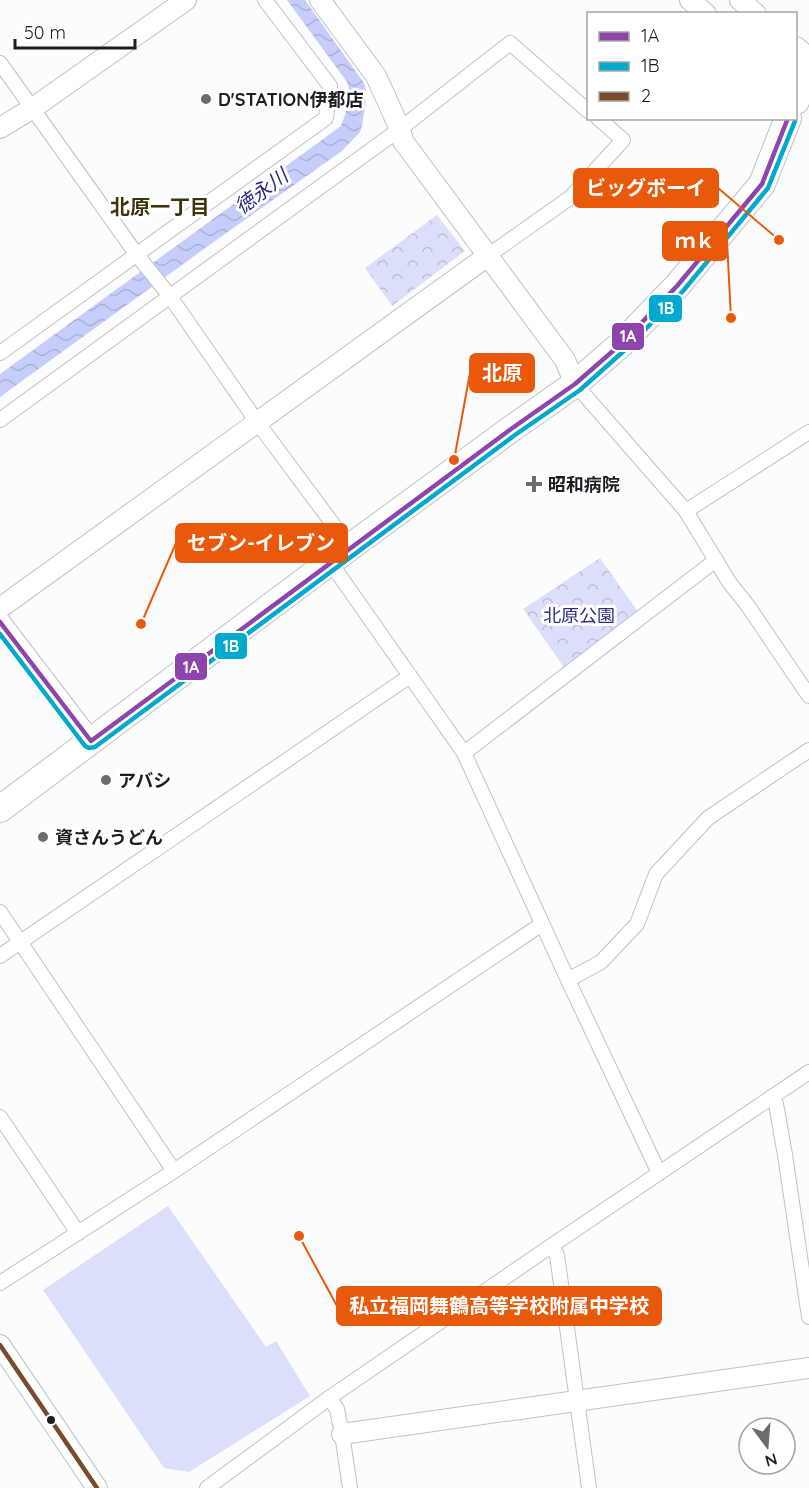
<svg xmlns="http://www.w3.org/2000/svg" width="809" height="1488" font-family="Quicksand,'Noto Sans JP',sans-serif">
	<style>
		.park { fill: url(#park-crowns) }
		.pitch { fill: #dbdff9 }
		.water { fill: url(#water-waves) }
		.lines { fill: none; stroke-linecap: round; stroke-linejoin: round }
		.street-casing { stroke: #c1c2c6; stroke-width: 16 }
		.secondary-casing { stroke: #c1c2c6; stroke-width: 22 }
		.highway-casing { stroke: #c1c2c6; stroke-width: 28 }
		.street { stroke: #feffff; stroke-width: 14 }
		.secondary { stroke: #feffff; stroke-width: 20 }
		.highway { stroke: #feffff; stroke-width: 26 }
		.bus-1-casing { stroke: #fff; stroke-width: 9 }
		.bus-2-casing { stroke: #fff; stroke-width: 9 }
		.bus-3-casing { stroke: #fff; stroke-width: 9 }
		.bus-1 { stroke: #8e44ad; stroke-width: 4.5 }
		.bus-2 { stroke: #00a9ce; stroke-width: 4.5 }
		.bus-3 { stroke: #7a4b2a; stroke-width: 4.5 }
		.poi-dot { fill: #6b6c71; stroke: #fff; stroke-width: 2 }
		.bus-dot { fill: #1d1e25; stroke: #fff; stroke-width: 2 }
		.labels { text-anchor: middle; dominant-baseline: central; stroke-width: 6; stroke-linejoin: round; paint-order: stroke }
		.poi-label { font-size: 18px; font-weight: bold; fill: #1d1e25; stroke: #fff; text-anchor: start }
		.park-label { font-size: 18px; fill: #302b84; stroke: #fff }
		.water-label { font-size: 20px; font-style: italic; fill: #2b257e; stroke: #fff }
		.neighbourhood-label { font-size: 20px; font-weight: bold; fill: #3e3409; stroke: #fff }
		.leader { fill: none; stroke: #e8590c; stroke-width: 2 }
		.callout-dot { fill: #e8590c; stroke: #fff; stroke-width: 2 }
		.callout { fill: #e8590c; stroke: #e8590c; stroke-width: 2 }
		.callout-label { font-size: 20px; text-anchor: middle; font-weight: bold; fill: #fff }
		.line-badge { stroke: #fff; stroke-width: 2 }
		.badge-label { font-size: 16px; text-anchor: middle; font-weight: bold; fill: #fff }
	</style>
	<defs>
		<pattern id="park-crowns" width="20" height="18" patternUnits="userSpaceOnUse" patternTransform="scale(1.5)"><rect width="20" height="18" fill="#dbdff9"/><path d="M2 6a3 3 0 1 1 6 0M12 15a3 3 0 1 1 6 0" fill="none" stroke="#bcbfd5"/></pattern>
		<pattern id="water-waves" width="16" height="10" patternUnits="userSpaceOnUse" patternTransform="scale(1.5)"><rect width="16" height="10" fill="#c7cdfa"/><path d="M0 5q4-4 8 0t8 0" fill="none" stroke="#aab0d6"/></pattern>
	</defs>
	<rect width="100%" height="100%" fill="#fbfcfe"/>
	<g class="park">
		<path d="M437 215 465 251 392 306 365 268Z"/>
		<path d="M600 558 639 613 566 670 523 609Z"/>
	</g>
	<path class="pitch" d="M168 1206 266 1347 276 1341 310 1396 189 1472 164 1468 43 1290Z"/>
	<path class="water" d="M287 0H305L364 83 366 90V101L362 126 360 132 342 151 215 241 0 397V374L341 126C346 113 353 96 347 82Z"/>
	<g class="lines">
		<defs>
			<g id="street">
				<path d="M0 63 137 255 169 295 257 422 350 547"/>
				<path d="M489 255 571 197 623 140 598 118"/>
				<path d="M0 353 326 118 330 86 265 0"/>
				<path d="M575 384 686 511 809 432"/>
				<path d="M0 420 400 129 510 43 588 111"/>
				<path d="M686 511 729 582 748 606 809 696"/>
				<path d="M330 562 464 753 568 980 659 1173"/>
				<path d="M464 753 716 560"/>
				<path d="M0 912 174 1171"/>
				<path d="M0 956 410 676"/>
				<path d="M568 980 601 962 637 924 656 874 708 818 809 750"/>
				<path d="M772 1097 776 1104 785 1155 809 1317"/>
				<path d="M0 1117 78 1233"/>
				<path d="M551 1246 557 1255 589 1488"/>
				<path d="M0 1283 174 1171 542 924"/>
				<path d="M329 1398 337 1409 342 1434 350 1488"/>
				<path d="M207 1488 329 1398 551 1246 809 1072"/>
			</g>
			<g id="secondary">
				<path d="M320 0 376 76 400 129 403 141 565 360 575 384"/>
				<path d="M690 0 706 14"/>
				<path d="M740 0 756 14"/>
				<path d="M796 47 809 58"/>
				<path d="M0 128 33 108 186 0"/>
				<path d="M0 608 489 255"/>
				<path d="M0 622 91 741"/>
				<path d="M0 1345 97 1488"/>
				<path d="M342 1434 809 1368"/>
			</g>
			<g id="highway">
				<path d="M796 101 809 67"/>
				<path d="M0 809 350 547 511 429 575 384 621 344 677 286 762 184 788 118"/>
			</g>
		</defs>
		<use href="#street" class="street-casing"/>
		<use href="#secondary" class="secondary-casing"/>
		<use href="#highway" class="highway-casing"/>
		<use href="#street" class="street"/>
		<use href="#secondary" class="secondary"/>
		<use href="#highway" class="highway"/>
		<defs>
			<path id="bus-1" d="M0 622 91 741 511 429 575 384 621 344 677 286 762 184 788 118"/>
			<path id="bus-2" d="M0 634 85 746 89 748 95 747 515 435 580 390 626 349 683 291 768 188 795 121"/>
			<path id="bus-3" d="M0 1345 97 1488"/>
		</defs>
		<use href="#bus-1" class="bus-1-casing"/>
		<use href="#bus-2" class="bus-2-casing"/>
		<use href="#bus-3" class="bus-3-casing"/>
		<use href="#bus-1" class="bus-1"/>
		<use href="#bus-2" class="bus-2"/>
		<use href="#bus-3" class="bus-3"/>
	</g>
	<g class="poi-dot">
		<circle cx="206" cy="99" r="6"/>
		<path d="M531 475h6v6h6v6h-6v6h-6v-6h-6v-6h6z"/>
		<circle cx="106" cy="780" r="6"/>
		<circle cx="43" cy="837" r="6"/>
	</g>
	<circle class="bus-dot" cx="51" cy="1420" r="5"/>
	<g class="labels">
		<g class="poi-label">
			<text x="218" y="99">D'STATION伊都店</text>
			<text x="548" y="484">昭和病院</text>
			<text x="118" y="780">アバシ</text>
			<text x="55" y="837">資さんうどん</text>
		</g>
		<g class="park-label">
			<text x="579" y="615">北原公園</text>
		</g>
		<g class="water-label">
			<text transform="translate(261 191) rotate(-37)">徳永川</text>
		</g>
		<g class="neighbourhood-label">
			<text x="160" y="206">北原一丁目</text>
		</g>
	</g>
	<path class="leader" d="M779 240L718 188M731 318L727 241M454 460L470 373M141 624L176 543M299 1236L337 1306"/>
	<g class="callout-dot">
		<circle cx="779" cy="240" r="6"/>
		<circle cx="731" cy="318" r="6"/>
		<circle cx="454" cy="460" r="6"/>
		<circle cx="141" cy="624" r="6"/>
		<circle cx="299" cy="1236" r="6"/>
	</g>
	<g class="callout">
		<rect x="574" y="169" width="144" height="38" rx="6"/>
		<rect x="663" y="222" width="64" height="38" rx="6"/>
		<rect x="470" y="354" width="64" height="38" rx="6"/>
		<rect x="176" y="524" width="171" height="38" rx="6"/>
		<rect x="337" y="1287" width="324" height="38" rx="6"/>
	</g>
	<g class="callout-label">
		<text x="646" y="195">ビッグボーイ</text>
		<text x="695" y="248">ｍｋ</text>
		<text x="502" y="380">北原</text>
		<text x="261" y="550">セブン-イレブン</text>
		<text x="499" y="1313">私立福岡舞鶴高等学校附属中学校</text>
	</g>
	<g class="line-badge">
		<rect x="648" y="294" width="35" height="29" rx="6" fill="#00a9ce"/>
		<rect x="611" y="322" width="34" height="29" rx="6" fill="#8e44ad"/>
		<rect x="214" y="632" width="34" height="28" rx="6" fill="#00a9ce"/>
		<rect x="174" y="652" width="34" height="29" rx="6" fill="#8e44ad"/>
	</g>
	<g class="badge-label">
		<text x="666" y="314">1B</text>
		<text x="628" y="342">1A</text>
		<text x="231" y="652">1B</text>
		<text x="191" y="673">1A</text>
	</g>
	<rect x="587" y="12" width="210" height="108" fill="#ffffff" stroke="#a5a5a8" stroke-width="1.5"/>
	<rect x="599" y="32" width="30" height="9" fill="#8e44ad" stroke="#a5a5a8" stroke-width="1.5"/>
	<text x="641" y="42" font-size="18" fill="#1d1e25">1A</text>
	<rect x="599" y="62" width="30" height="9" fill="#00a9ce" stroke="#a5a5a8" stroke-width="1.5"/>
	<text x="641" y="72" font-size="18" fill="#1d1e25">1B</text>
	<rect x="599" y="92" width="30" height="9" fill="#7a4b2a" stroke="#a5a5a8" stroke-width="1.5"/>
	<text x="641" y="102" font-size="18" fill="#1d1e25">2</text>
	<g transform="translate(767 1446) rotate(164)"><circle r="28" fill="#ffffff" stroke="#a5a5a8" stroke-width="1.5"/>
	<path d="M0-4.5L10 22L0 15L-10 22Z" fill="#6b6c71"/>
	<text y="-9" font-size="16" font-weight="bold" text-anchor="middle" fill="#1d1e25">N</text>
	</g>
	<path d="M15 39v9h120v-9" fill="none" stroke="#1d1e25" stroke-width="3"/>
	<text x="24" y="39" font-size="18" fill="#1d1e25" stroke="#ffffff" stroke-width="4.5" paint-order="stroke">50 m</text>
</svg>
